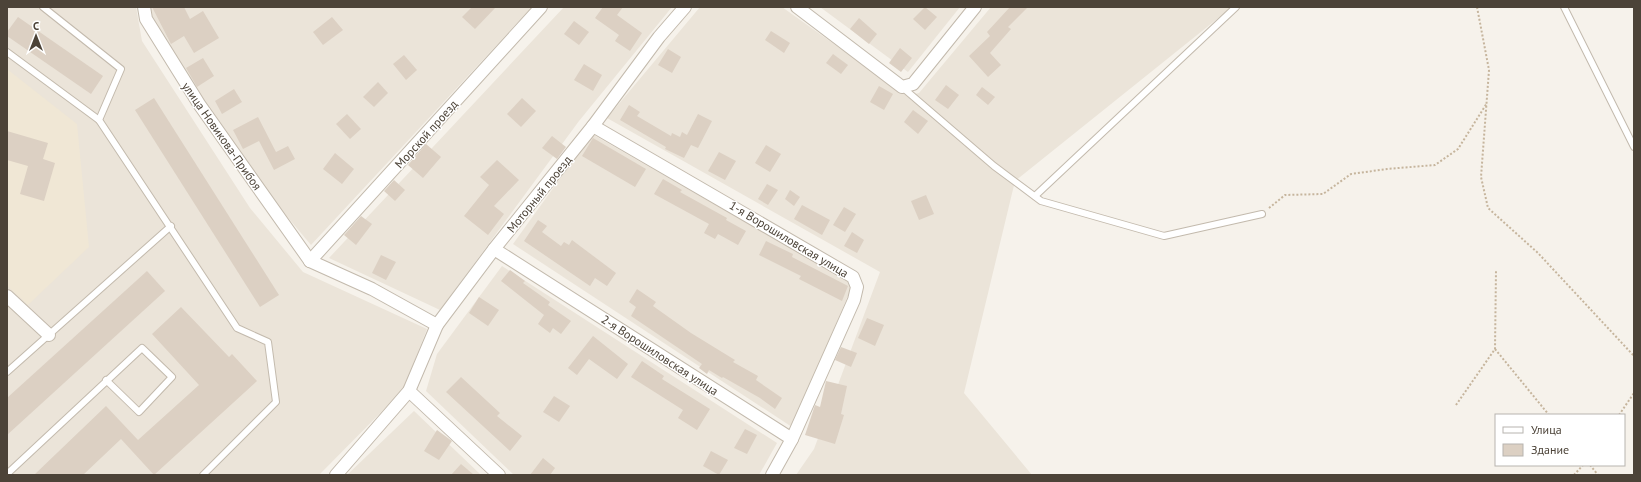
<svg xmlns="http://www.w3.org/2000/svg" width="1641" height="482" font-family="'PT Sans',sans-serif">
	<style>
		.residential { fill: #ebe4d9 }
		.education { fill: #f0e7d5 }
		.building { fill: #dcd0c3 }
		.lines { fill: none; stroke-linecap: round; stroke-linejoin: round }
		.lane-casing { stroke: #c3baad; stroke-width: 8 }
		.street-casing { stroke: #c3baad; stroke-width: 14 }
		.path { stroke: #c6b59d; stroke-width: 2; stroke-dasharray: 2 2; stroke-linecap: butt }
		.lane { stroke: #fff; stroke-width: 6 }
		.street { stroke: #fff; stroke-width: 12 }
		.labels { text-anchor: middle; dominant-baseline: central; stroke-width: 3; stroke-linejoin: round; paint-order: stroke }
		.street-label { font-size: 12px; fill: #4c4338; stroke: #fff }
	</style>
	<rect width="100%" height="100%" fill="#f6f2eb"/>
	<g class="residential">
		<path d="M7 7H136L142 41 250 208 303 272 427 329 403 390 319 475H7Z"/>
		<path d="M150 7H532L311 245 269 195 154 33Z"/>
		<path d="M564 7H672L579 121 440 310 329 258Z"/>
		<path d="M700 7H782L907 96 919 93 991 7H1232L1015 181 964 393 1032 475H796L814 449 880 272 607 118Z"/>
		<path d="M820 7H960L908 72Z"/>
		<path d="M592 134 853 284 792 427 513 244Z"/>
		<path d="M502 266 777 443 759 475H514L426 391 437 354Z"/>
		<path d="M414 411 481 475H347Z"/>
	</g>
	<path class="education" d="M7 69 77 124 89 247 28 305 7 286Z"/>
	<g class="building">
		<path d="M152 7H184L190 19 203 11 219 38 194 53 184 36 171 44Z"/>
		<path d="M472 7H496L475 29 462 17Z"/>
		<path d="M603 7H623L617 15 642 33 630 51 615 41 619 35 595 18Z"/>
		<path d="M925 7 937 17 925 30 913 19Z"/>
		<path d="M1010 7H1028L1008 27 1011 29 990 53 1001 65 988 77 969 56 990 36 987 32Z"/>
		<path d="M18 17 103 76 91 94 7 36V32Z"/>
		<path d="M332 17 343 30 323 45 313 32Z"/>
		<path d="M859 18 877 34 869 44 850 29Z"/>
		<path d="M574 21 589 32 579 45 564 34Z"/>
		<path d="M771 31 790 43 784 53 765 40Z"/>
		<path d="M900 48 912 58 901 72 889 63Z"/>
		<path d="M668 49 681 57 672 73 658 65Z"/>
		<path d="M833 54 848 65 841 74 826 63Z"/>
		<path d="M404 55 417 70 406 80 393 64Z"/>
		<path d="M203 58 214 76 197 87 186 68Z"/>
		<path d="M584 64 602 75 593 91 574 80Z"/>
		<path d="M378 82 388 93 374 107 363 97Z"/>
		<path d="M946 85 959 95 948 109 935 100Z"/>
		<path d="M879 86 893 94 884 110 870 102Z"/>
		<path d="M982 87 995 97 988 105 976 95Z"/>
		<path d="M234 89 242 102 222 114 215 101Z"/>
		<path d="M154 98 279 295 260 307 135 110Z"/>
		<path d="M522 98 536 111 521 127 507 114Z"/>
		<path d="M629 105 640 112 637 116 671 136 672 133 680 137 682 132 687 135 698 114 712 121 698 148 691 145 684 158 665 149 666 147 620 120Z"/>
		<path d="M913 110 928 121 918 134 904 122Z"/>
		<path d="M347 114 361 129 350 139 336 124Z"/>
		<path d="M258 117 276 152 288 146 295 159 274 170 259 141 243 149 233 130Z"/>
		<path d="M7 131 48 143 43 159 55 163 44 201 20 194 28 166 7 160Z"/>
		<path d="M552 136 566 147 557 159 542 148Z"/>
		<path d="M593 138 646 169 635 187 582 156Z"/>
		<path d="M426 144 441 157 423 178 408 165Z"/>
		<path d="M766 145 781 154 770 172 755 163Z"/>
		<path d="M719 152 736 161 725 180 708 171Z"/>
		<path d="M335 153 354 169 342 184 323 169Z"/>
		<path d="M497 160 519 180 494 206 504 214 488 235 464 216 489 185 480 177Z"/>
		<path d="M663 179 682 190 680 192 727 218 726 220 746 231 738 245 718 234 715 239 704 233 709 224 654 194Z"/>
		<path d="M394 180 405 190 395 201 384 191Z"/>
		<path d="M767 184 778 190 768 205 758 199Z"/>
		<path d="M790 190 800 197 794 206 785 199Z"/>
		<path d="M926 195 934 214 919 220 911 201Z"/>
		<path d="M802 205 830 220 822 235 794 219Z"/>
		<path d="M844 207 856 214 845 232 833 225Z"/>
		<path d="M361 216 372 224 356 245 344 235Z"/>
		<path d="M538 220 547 226 542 232 561 246 564 242 569 245 572 240 616 273 607 286 595 278 590 286 524 241Z"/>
		<path d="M852 232 864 240 857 253 844 246Z"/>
		<path d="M766 241 793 254 792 257 848 286 842 301 799 279 801 276 759 255Z"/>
		<path d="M381 255 396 262 386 280 372 273Z"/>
		<path d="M510 270 525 281 523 283 550 302 548 305 571 321 561 334 553 328 550 333 538 324 544 315 501 281Z"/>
		<path d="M147 271 165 291 7 435V398Z"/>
		<path d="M637 289 656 302 653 306 691 333 735 360 733 362 758 376 756 380 782 398 775 409 760 398 723 377 722 378 709 370 707 374 699 368 702 364 631 316 636 307 629 302Z"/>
		<path d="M479 297 499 310 488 326 469 313Z"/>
		<path d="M181 307 229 357 232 354 257 381 154 475 121 439 83 475H34L106 406 138 440 199 385 152 334Z"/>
		<path d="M867 318 884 325 875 346 858 338Z"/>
		<path d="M593 336 628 364 617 379 589 359 577 375 568 368Z"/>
		<path d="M841 347 857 353 851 367 835 360Z"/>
		<path d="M642 361 664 376 662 379 710 409 697 430 678 418 683 410 631 377Z"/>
		<path d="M461 377 500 413 497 416 522 436 510 451 446 392Z"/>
		<path d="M826 381 847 386 841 414 844 415 835 444 805 435 815 405 820 407Z"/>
		<path d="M554 396 570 406 559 422 543 412Z"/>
		<path d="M745 429 757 435 747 454 734 448Z"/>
		<path d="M437 430 452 441 439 460 424 451Z"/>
		<path d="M711 451 728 460 719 475 703 466Z"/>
		<path d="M543 458 555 468 550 475H530Z"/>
		<path d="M461 464 474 475H451Z"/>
	</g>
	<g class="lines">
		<defs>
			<g id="lane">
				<path d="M43 7 121 69 99 120 237 328 268 342 276 402 203 475"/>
				<path d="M1564 7 1634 147"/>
				<path d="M7 52 99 120"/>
				<path d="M902 87 994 166 1041 201 1164 236 1262 214"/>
				<path d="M1035 196 1236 7"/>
				<path d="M7 372 171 226"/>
				<path d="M7 474 142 348 172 377 139 412 106 380"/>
			</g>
			<g id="street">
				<path d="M144 7 146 19 199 104 310 261"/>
				<path d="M797 7 902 87 913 84 975 7"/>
				<path d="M593 126 853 277 857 287 854 300 792 439"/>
				<path d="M494 249 792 439 772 475"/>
				<path d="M310 261 541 7"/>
				<path d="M310 261 372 289 437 325"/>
				<path d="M7 296 49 335"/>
				<path d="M409 391 499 475"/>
				<path d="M336 475 409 391 437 325 494 249 593 126 659 37 685 7"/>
			</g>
		</defs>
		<use href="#lane" class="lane-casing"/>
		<use href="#street" class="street-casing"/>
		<g class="path">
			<path d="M1477 7 1489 70 1481 177 1488 208 1538 253 1634 356"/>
			<path d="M1269 208 1285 195 1323 194 1351 174 1387 169 1435 165 1458 149 1487 103"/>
			<path d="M1495 349 1549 415"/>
			<path d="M1456 405 1495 349 1496 270"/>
			<path d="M1619 415 1634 393"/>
			<path d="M1590 465 1598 475"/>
			<path d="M1574 475 1583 465"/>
		</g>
		<use href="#lane" class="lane"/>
		<use href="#street" class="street"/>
	</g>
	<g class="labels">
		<g class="street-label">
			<text transform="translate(426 134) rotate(-48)">Морской проезд</text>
			<text transform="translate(222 136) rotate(55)">улица Новикова-Прибоя</text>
			<text transform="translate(539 194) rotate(-51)">Моторный проезд</text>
			<text transform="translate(789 239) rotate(31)">1-я Ворошиловская улица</text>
			<text transform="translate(660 355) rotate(33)">2-я Ворошиловская улица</text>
		</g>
	</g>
	<rect width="1641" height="482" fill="none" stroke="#4c4338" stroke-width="16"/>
	<rect x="1495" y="414" width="130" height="52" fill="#ffffff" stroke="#b7b4af"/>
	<rect x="1503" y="427" width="20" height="6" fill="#ffffff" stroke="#b7b4af"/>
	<text x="1531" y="434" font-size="12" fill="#4c4338">Улица</text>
	<rect x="1503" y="444" width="20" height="12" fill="#dcd0c3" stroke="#b7b4af"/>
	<text x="1531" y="454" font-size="12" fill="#4c4338">Здание</text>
	<g transform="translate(36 36)" stroke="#ffffff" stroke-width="3" paint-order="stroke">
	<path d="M0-3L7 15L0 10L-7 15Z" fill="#4c4338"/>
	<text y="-6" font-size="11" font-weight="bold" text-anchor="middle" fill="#4c4338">С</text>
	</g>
</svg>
